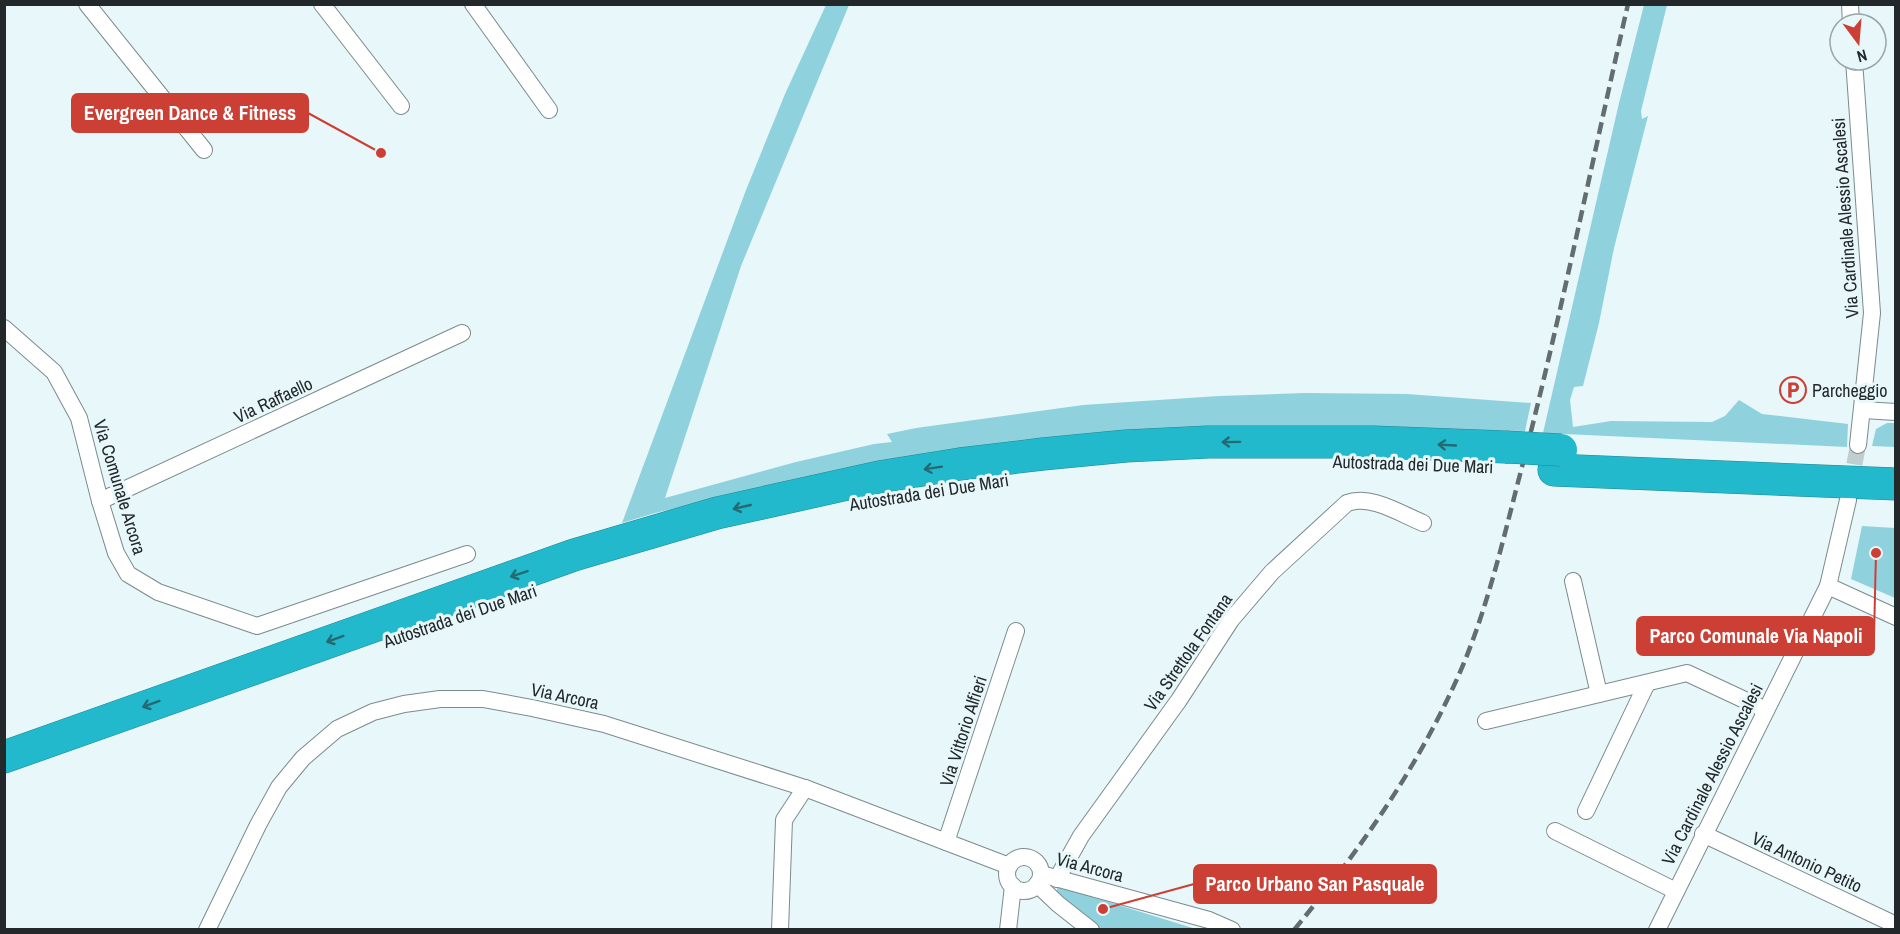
<svg xmlns="http://www.w3.org/2000/svg" width="1900" height="934" font-family="'Archivo Narrow',sans-serif">
	<style>
		.green { fill: #8fd2dd }
		.lines { fill: none; stroke-linecap: round; stroke-linejoin: round }
		.street-tunnel { stroke: #c0ced0; stroke-width: 16; stroke-dasharray: 16 8; stroke-linecap: butt }
		.street-casing { stroke: #7c8b8d; stroke-width: 18 }
		.highway-casing { stroke: #228793; stroke-width: 33 }
		.street { stroke: #fff; stroke-width: 16 }
		.highway { stroke: #22b9cc; stroke-width: 32 }
		.rail { stroke: #636c6e; stroke-width: 4.5; stroke-dasharray: 12 6; stroke-linecap: butt }
		.highway-bridge-casing { stroke: #228793; stroke-width: 33; stroke-linecap: butt }
		.highway-bridge { stroke: #22b9cc; stroke-width: 32 }
		.oneway { stroke: #236a73 }
		.labels { text-anchor: middle; dominant-baseline: central; stroke-width: 6; stroke-linejoin: round; paint-order: stroke }
		.street-label { font-size: 18px; fill: #23292a; stroke: #e7f7fa }
		.poi-label { font-size: 18px; fill: #23292a; stroke: #e7f7fa; text-anchor: start }
		.leader { fill: none; stroke: #cc3f34; stroke-width: 2 }
		.callout-dot { fill: #cc3f34; stroke: #e7f7fa; stroke-width: 2 }
		.callout { fill: #cc3f34; stroke: #cc3f34; stroke-width: 2 }
		.callout-label { font-size: 20px; text-anchor: middle; font-weight: bold; fill: #fff }
	</style>
	<rect width="100%" height="100%" fill="#e7f7fa"/>
	<g class="green">
		<path d="M826 5H849L741 266 665 498 796 462 874 444 892 442 887 434 916 428 1083 405 1219 396 1304 393 1407 394 1531 403 1525 431 1352 427 796 480 655 513 622 523 746 190 785 94Z"/>
		<path d="M1644 5H1667L1641 111 1642 119 1648 116 1614 248 1599 323 1583 386 1574 387 1570 400 1573 427 1611 421 1712 422 1725 416 1739 400 1762 414 1848 424 1847 447 1543 433 1619 103Z"/>
		<path d="M1887 423H1895V447L1872 446 1876 429Z"/>
		<path d="M1862 526 1895 528V598L1851 579Z"/>
		<path d="M1057 886 1196 929H1100L1087 922 1057 894Z"/>
	</g>
	<g class="lines">
		<path class="street-tunnel" d="M1850 488 1858 445"/>
		<defs>
			<g id="street">
				<path d="M87 4 204 150"/>
				<path d="M322 4 401 106"/>
				<path d="M473 4 549 110"/>
				<path d="M1850 4 1851 24"/>
				<path d="M1854 60 1872 313 1858 445"/>
				<path d="M4 328 54 372 79 418 100 501 116 553 128 574 158 592 257 626 467 554"/>
				<path d="M1863 410 1896 412"/>
				<path d="M100 501 462 333"/>
				<path d="M1573 581 1599 694"/>
				<path d="M1828 586 1896 617"/>
				<path d="M1486 721 1687 673 1766 710"/>
				<path d="M1586 811 1647 683"/>
				<path d="M1555 831 1676 891"/>
				<path d="M1703 834 1896 925"/>
				<path d="M946 842 1016 631"/>
				<circle cx="1024" cy="874" r="17"/>
				<path d="M1041 874 1209 920 1232 930"/>
				<path d="M1057 879 1081 836 1179 700 1231 620 1272 572 1347 503C1370 494 1401 514 1423 523"/>
				<path d="M1037 884 1058 904 1091 930"/>
				<path d="M207 930 258 825 279 787 303 758 337 729 373 712 404 704 440 699H483L532 708 604 724 805 788 1009 866"/>
				<path d="M780 930 784 820 805 788"/>
				<path d="M1008 930 1013 886"/>
				<path d="M1657 930 1828 586 1848 500"/>
			</g>
			<g id="highway">
				<path d="M1554 470 1896 484"/>
				<path d="M4 757 574 555 717 513 879 477 960 464 1043 454 1126 446 1208 442H1373L1506 447"/>
			</g>
		</defs>
		<use href="#street" class="street-casing"/>
		<use href="#highway" class="highway-casing"/>
		<use href="#street" class="street"/>
		<use href="#highway" class="highway"/>
		<path class="rail" d="M1294 930C1359 851 1415 772 1457 679 1488 610 1504 535 1523 463 1562 311 1593 157 1628 4"/>
		<defs>
			<path id="highway-bridge" d="M1506 447 1561 450"/>
		</defs>
		<use href="#highway-bridge" class="highway-bridge-casing"/>
		<use href="#highway-bridge" class="highway-bridge"/>
	</g>
	<defs><path id="oneway-shaft" d="M-6 0H5M1.5-3L5.5 0L1.5 3" fill="none" stroke-width="1.6" stroke-linecap="round" stroke-linejoin="round" transform="scale(1.5)"/></defs>
	<g class="oneway">
		<use href="#oneway-shaft" transform="translate(1231 442) rotate(179)"/>
		<use href="#oneway-shaft" transform="translate(1447 445) rotate(-177)"/>
		<use href="#oneway-shaft" transform="translate(933 468) rotate(171)"/>
		<use href="#oneway-shaft" transform="translate(742 507) rotate(167)"/>
		<use href="#oneway-shaft" transform="translate(519 574) rotate(161)"/>
		<use href="#oneway-shaft" transform="translate(335 639) rotate(160)"/>
		<use href="#oneway-shaft" transform="translate(151 704) rotate(160)"/>
	</g>
	<defs>
		<symbol id="parking-ring" viewBox="-11 -11 22 22"><circle r="9.5" fill="#e7f7fa" stroke="#cc3f34" stroke-width="1.5"/><path d="M-3.5-5.5H1a3.5 3.5 0 0 1 0 7H-1V5.5H-3.5ZM-1-3.4V-.6H.8a1.4 1.4 0 0 0 0-2.8Z" fill="#cc3f34"/></symbol>
	</defs>
	<g fill-rule="evenodd">
		<use href="#parking-ring" x="1778" y="375" width="30" height="30"/>
	</g>
	<g class="labels">
		<g class="street-label">
			<text transform="translate(1845 218) rotate(-94)">Via Cardinale Alessio Ascalesi</text>
			<text transform="translate(273 400) rotate(-25)">Via Raffaello</text>
			<text transform="translate(1413 464) rotate(2)">Autostrada dei Due Mari</text>
			<text transform="translate(120 487) rotate(73)">Via Comunale Arcora</text>
			<text transform="translate(929 492) rotate(-9)">Autostrada dei Due Mari</text>
			<text transform="translate(460 616) rotate(-19)">Autostrada dei Due Mari</text>
			<text transform="translate(1188 652) rotate(-55)">Via Strettola Fontana</text>
			<text transform="translate(565 696) rotate(12)">Via Arcora</text>
			<text transform="translate(963 731) rotate(-72)">Via Vittorio Alfieri</text>
			<text transform="translate(1712 774) rotate(-63)">Via Cardinale Alessio Ascalesi</text>
			<text transform="translate(1807 862) rotate(25)">Via Antonio Petito</text>
			<text transform="translate(1090 867) rotate(15)">Via Arcora</text>
		</g>
		<g class="poi-label">
			<text x="1812" y="390">Parcheggio</text>
		</g>
	</g>
	<path class="leader" d="M381 153L308 113M1876 553L1874 636M1103 909L1194 884"/>
	<g class="callout-dot">
		<circle cx="381" cy="153" r="6"/>
		<circle cx="1876" cy="553" r="6"/>
		<circle cx="1103" cy="909" r="6"/>
	</g>
	<g class="callout">
		<rect x="72" y="94" width="236" height="38" rx="6"/>
		<rect x="1637" y="617" width="237" height="38" rx="6"/>
		<rect x="1194" y="865" width="242" height="38" rx="6"/>
	</g>
	<g class="callout-label">
		<text x="190" y="120">Evergreen Dance &amp; Fitness</text>
		<text x="1756" y="643">Parco Comunale Via Napoli</text>
		<text x="1315" y="891">Parco Urbano San Pasquale</text>
	</g>
	<rect width="1900" height="934" fill="none" stroke="#23292a" stroke-width="12"/>
	<g transform="translate(1858 42) rotate(164)"><circle r="28" fill="#e7f7fa" stroke="#99a5a7" stroke-width="1.5"/>
	<path d="M0-4.5L10 22L0 15L-10 22Z" fill="#cc3f34"/>
	<text y="-9" font-size="16" font-weight="bold" text-anchor="middle" fill="#23292a">N</text>
	</g>
</svg>
